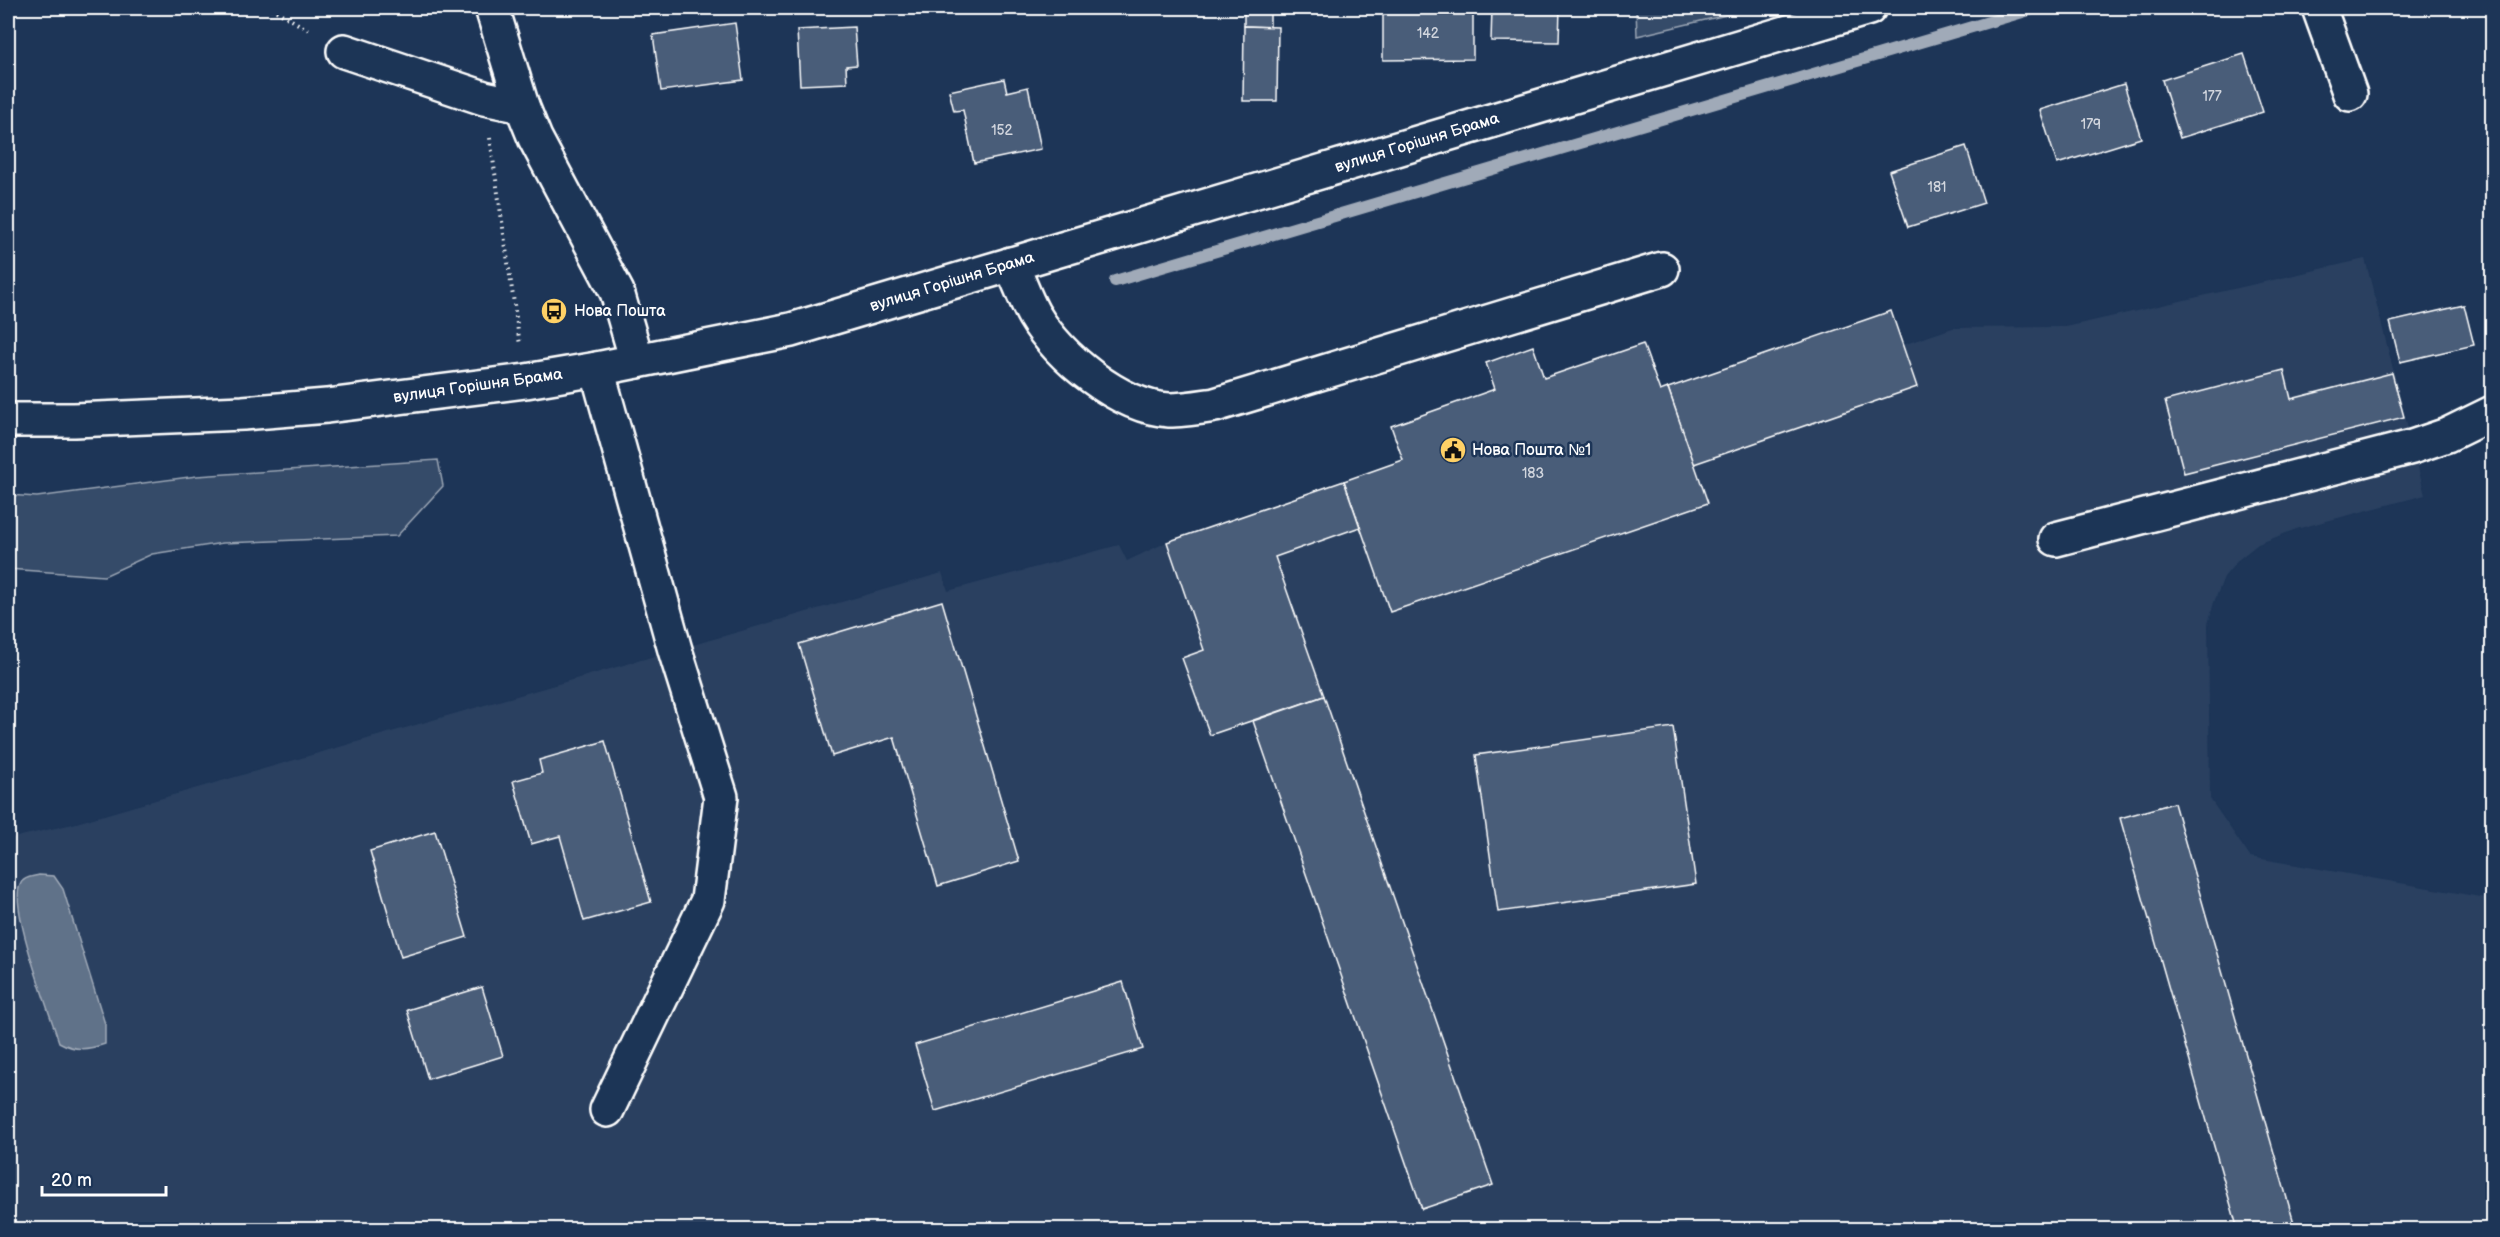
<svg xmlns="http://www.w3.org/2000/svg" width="2500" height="1237" font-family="'Balsamiq Sans',sans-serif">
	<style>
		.built { fill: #2a4161 }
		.green { fill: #364b69; stroke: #9aa5b4; stroke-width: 1.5 }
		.water { fill: #617289; stroke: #a0aab8; stroke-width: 1.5 }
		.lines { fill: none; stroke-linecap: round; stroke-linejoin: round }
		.stream { stroke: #a0aab8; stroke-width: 12 }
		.building { fill: #4a5d79; stroke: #fff; stroke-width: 1.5 }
		.minor-casing { stroke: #fff; stroke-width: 38 }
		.path { stroke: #fff; stroke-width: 4; stroke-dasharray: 1.5 4.5; stroke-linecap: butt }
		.minor { stroke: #1d3557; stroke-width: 33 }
		.labels { text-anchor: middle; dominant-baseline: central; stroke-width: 5; stroke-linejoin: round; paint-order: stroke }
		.number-label { font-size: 14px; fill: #d2d6de }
		.street-label { font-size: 16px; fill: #fff; stroke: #1d3557 }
		.poi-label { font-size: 16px; fill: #fff; stroke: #1d3557; text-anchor: start }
	</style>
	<rect width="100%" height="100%" fill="#1d3557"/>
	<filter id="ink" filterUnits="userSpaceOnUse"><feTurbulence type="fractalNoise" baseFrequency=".0167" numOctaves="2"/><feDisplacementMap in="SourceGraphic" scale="12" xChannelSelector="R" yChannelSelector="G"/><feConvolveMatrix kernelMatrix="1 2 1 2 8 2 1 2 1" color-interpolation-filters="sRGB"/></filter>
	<g filter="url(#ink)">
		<path class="built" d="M2365 259 2425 495 2296 529 2258 544 2239 559 2224 577 2214 602 2208 624 2210 799 2250 857 2492 899V1229H8V839L73 824 942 573 948 591 1119 545 1127 561 1167 542 1402 461 1391 426 1494 390 1486 363 1533 346 1545 378 1643 344 1660 391 1891 311 1903 345 1953 328 2066 327Z"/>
		<g class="green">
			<path d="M1636 8H1756L1637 36Z"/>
			<path d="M438 460 443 486 397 536 223 543 152 554 104 576 8 569V495L37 497 197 476Z"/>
		</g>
		<path class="water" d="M39 875 54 876 63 889 105 1024V1044C87 1050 75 1051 59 1042 50 1014 9 908 20 885 23 877 32 877 39 875Z"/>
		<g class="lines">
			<path class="stream" d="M1115 281 2036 8"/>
		</g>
		<g class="building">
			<path d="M1244 8H1270V27L1244 26Z"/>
			<path d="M1383 8H1473V59L1383 60Z"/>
			<path d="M1492 8H1560L1559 42 1491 41Z"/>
			<path d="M735 23 743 80 661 91 653 35Z"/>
			<path d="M1244 26 1278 27 1277 101H1243Z"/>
			<path d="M854 27 857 65 846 66 847 83 800 85 797 30Z"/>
			<path d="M2244 54 2263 112 2180 138 2162 80Z"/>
			<path d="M1004 79 1007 92 1028 87 1041 149 974 163 963 110 954 111 949 91Z"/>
			<path d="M2124 84 2141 138 2057 164 2040 110Z"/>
			<path d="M1966 146 1984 203 1908 227 1889 171Z"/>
			<path d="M2464 305 2474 345 2400 362 2390 322Z"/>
			<path d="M1891 311 1917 387 1694 464 1668 388Z"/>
			<path d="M1643 344 1660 391 1668 388 1708 503 1390 612 1344 481 1403 460 1391 426 1495 389 1486 363 1533 346 1544 378Z"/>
			<path d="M2284 370 2291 399 2392 373 2404 417 2184 473 2165 401Z"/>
			<path d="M1344 481 1360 527 1275 557 1324 696 1210 735 1182 658 1204 650 1167 542Z"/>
			<path d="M942 601 1019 861 938 886 894 737 832 756 799 644Z"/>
			<path d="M1324 696 1493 1185 1422 1209 1253 721Z"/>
			<path d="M1673 727 1696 884 1498 912 1476 755Z"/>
			<path d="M605 741 651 902 584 921 560 836 531 844 513 781 542 773 539 760Z"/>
			<path d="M2174 803 2296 1230H2238L2120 818Z"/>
			<path d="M435 831 467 937 401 957 370 851Z"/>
			<path d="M1123 982 1143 1049 935 1111 915 1045Z"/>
			<path d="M482 987 503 1056 428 1079 407 1010Z"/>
		</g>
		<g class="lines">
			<defs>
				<g id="minor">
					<path d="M492 8 522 106 535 138 617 292 637 361"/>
					<path d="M2319 8 2350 94"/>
					<path d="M344 51 484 98 522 106"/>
					<path d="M1011 264C1019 281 1025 299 1034 315 1059 357 1119 407 1169 410 1184 410 1201 407 1215 405L1662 269"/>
					<path d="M597 369 675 650 721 797 708 900 607 1110"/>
					<path d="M8 420H74L243 413 327 406 526 381 597 369 791 330 1869 8"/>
					<path d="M2056 539 2412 447 2447 435 2492 413"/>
				</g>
			</defs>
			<use href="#minor" class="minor-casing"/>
			<g class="path">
				<path d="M271 8 312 32"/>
				<path d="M490 138 520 345"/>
			</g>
			<use href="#minor" class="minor"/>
		</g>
	</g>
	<defs>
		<symbol id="bus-disc" viewBox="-11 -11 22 22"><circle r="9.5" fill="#ffd166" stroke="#1d3557"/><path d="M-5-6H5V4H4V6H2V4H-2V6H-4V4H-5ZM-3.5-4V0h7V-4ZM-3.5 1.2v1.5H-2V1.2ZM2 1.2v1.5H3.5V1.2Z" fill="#111"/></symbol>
		<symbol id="civic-disc" viewBox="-11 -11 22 22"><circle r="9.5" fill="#ffd166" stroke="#1d3557"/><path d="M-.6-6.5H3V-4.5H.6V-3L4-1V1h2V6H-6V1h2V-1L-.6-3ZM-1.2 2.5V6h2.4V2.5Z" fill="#111"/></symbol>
	</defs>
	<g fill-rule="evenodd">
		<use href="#bus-disc" x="539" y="296" width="30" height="30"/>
		<use href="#civic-disc" x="1438" y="435" width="30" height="30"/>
	</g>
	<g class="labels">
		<g class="number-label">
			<text x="1428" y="33">142</text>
			<text x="2212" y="96">177</text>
			<text x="2091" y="124">179</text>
			<text x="1002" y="130">152</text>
			<text x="1937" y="187">181</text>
			<text x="1533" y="473">183</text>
		</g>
		<g class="street-label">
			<text transform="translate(1417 143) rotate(-17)">вулиця Горішня Брама</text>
			<text transform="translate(952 282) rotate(-17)">вулиця Горішня Брама</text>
			<text transform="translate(478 386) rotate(-8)">вулиця Горішня Брама</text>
		</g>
		<g class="poi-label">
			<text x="574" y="311">Нова Пошта</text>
			<text x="1472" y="450">Нова Пошта №1</text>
		</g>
	</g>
	<rect width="2500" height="1237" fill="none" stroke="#1d3557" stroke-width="30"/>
	<rect x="15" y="15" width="2470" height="1207" fill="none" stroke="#fff" stroke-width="2" filter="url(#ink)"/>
	<path d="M42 1186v9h124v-9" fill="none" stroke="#ffffff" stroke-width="3"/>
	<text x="51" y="1186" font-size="18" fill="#ffffff" stroke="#1d3557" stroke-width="4.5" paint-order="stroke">20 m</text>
</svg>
